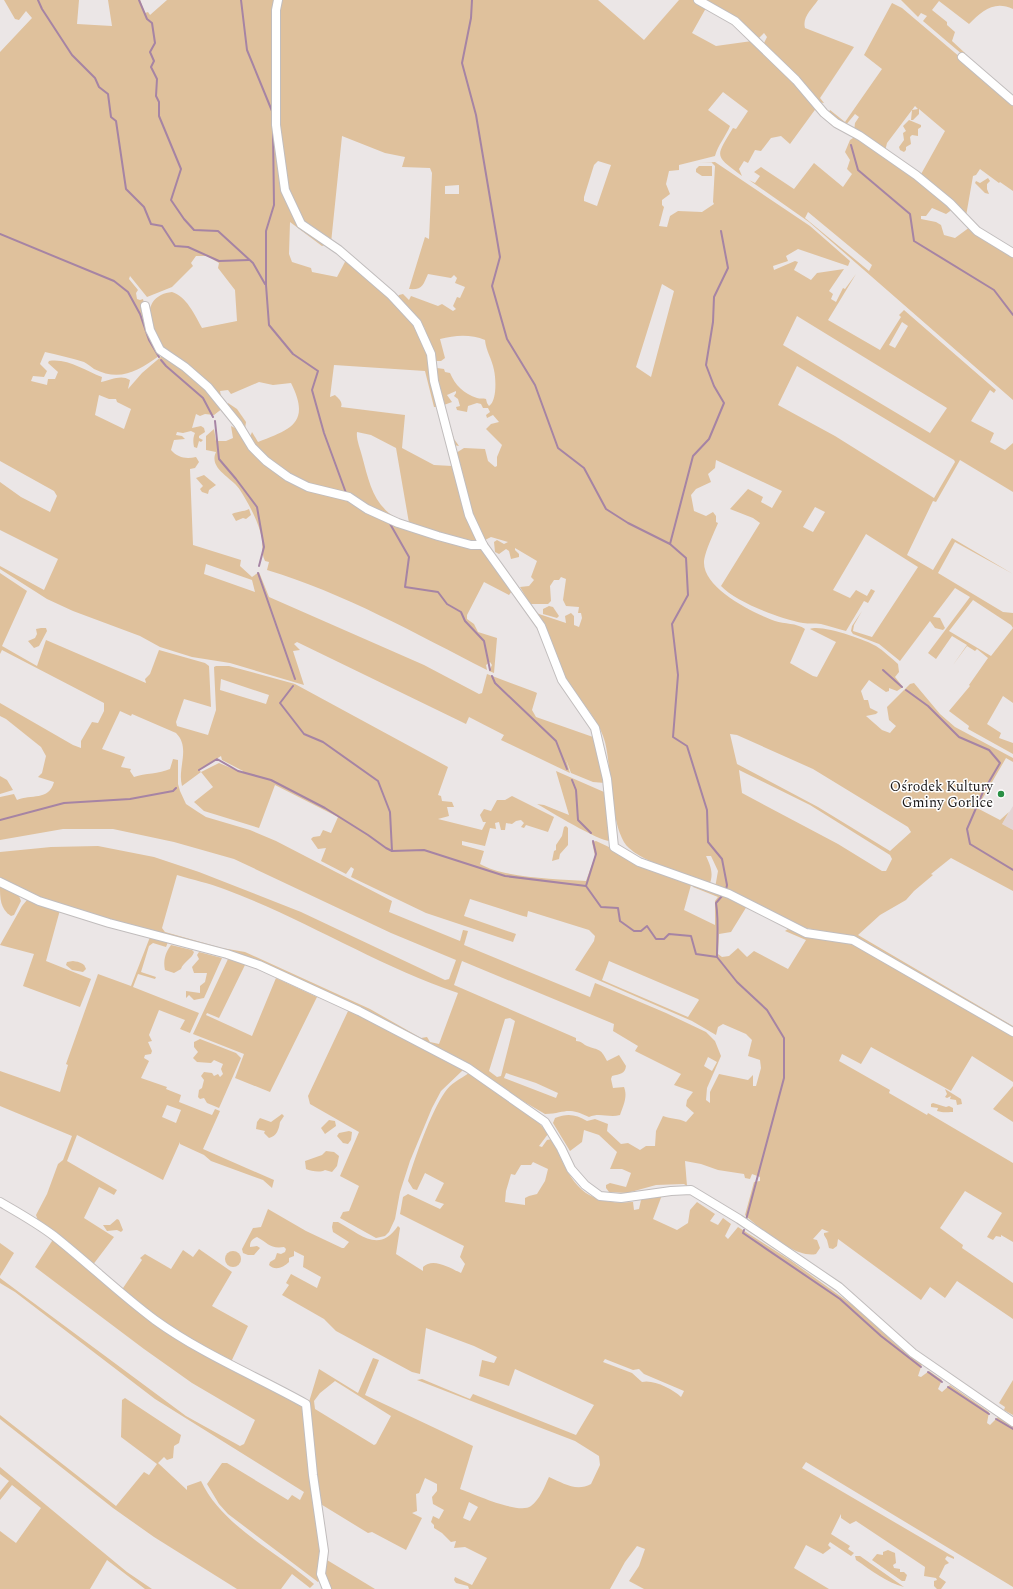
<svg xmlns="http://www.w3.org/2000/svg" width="1013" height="1589" font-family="Spectral,serif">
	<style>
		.built { fill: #e2d5d4 }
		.green { fill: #dfc19c; fill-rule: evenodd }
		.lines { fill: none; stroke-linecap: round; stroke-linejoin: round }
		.stream { stroke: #a684a4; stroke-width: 2 }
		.street-casing { stroke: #c1bdbd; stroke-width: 10 }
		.street { stroke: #fff; stroke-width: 8 }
		.poi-dot { fill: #298f44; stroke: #fff; stroke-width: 1.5 }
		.labels { text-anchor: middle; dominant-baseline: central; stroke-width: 3; stroke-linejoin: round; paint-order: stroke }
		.poi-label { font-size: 14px; fill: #1d1b1b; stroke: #fff; text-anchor: end }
	</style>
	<rect width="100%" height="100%" fill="#ebe6e6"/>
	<path class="built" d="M1013 806V830L1002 824Z"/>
	<g class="green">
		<path d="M4 0H79L77 24 112 26 108 0H140L145 13 148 12 150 15 167 0H598L644 40 679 0H694L706 8 692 33 716 46 752 41 817 107 790 144 781 136 771 138 761 151 755 150 748 163 744 161 739 169 742 176C714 155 715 158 733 128L736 129 748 111 723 92 708 110 730 126C726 136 718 145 715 156L679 165V170L669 171 666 184 670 194 662 200V205L664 207 659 226 667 227 670 216 678 211 702 212 714 204 713 202 715 166 711 162 699 163 715 162 810 226 850 261 848 266 798 249 786 256 788 261 773 266 774 270 795 261 798 262 794 270 811 280 817 273 844 269 829 291 833 294 831 299 836 302 843 288 845 289 856 274 828 320 880 350 901 317 899 315 904 310 996 390 994 393 990 390 971 421 994 433 990 442 1005 450 1013 443V492L960 460 936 502 933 501 907 555 933 570 952 538 1013 574 955 542 938 573 1003 612 1013 613V703L1003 696 987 724 1001 733 999 738 1013 743V754L968 729 969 726 949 711 970 686 969 685 988 658 977 649 975 651 967 646 953 665 967 645 952 636 936 659 928 653 970 597 955 588 933 617 940 618 945 628 943 630 935 628 930 621 900 661 879 644 853 634 851 631 852 626 862 611 854 625 853 631 872 637 918 567 866 534 833 590 850 598 856 590 867 596 871 589 875 591 868 603 864 601 846 631C837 629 830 626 821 624 815 623 809 624 803 623 780 619 736 602 721 586L760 523 753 518 730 509 748 489 763 497 761 502 772 508 782 491 716 460 715 468 708 474 711 482 696 489 691 495 694 511 706 516 713 512 716 516V522L718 523C714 533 704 553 704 563 704 589 755 614 775 621 784 624 797 623 805 629L790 663 813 676 817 677 836 642 810 629C821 624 866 640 876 646 884 651 891 658 898 664L899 672 895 677 903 687 897 691 889 688V691L886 692 869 680 861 691 864 700H868L870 708 878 712 876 714 866 716 882 730 890 733 896 726 889 720 887 707 910 684 914 683 940 714 955 727 1013 758V762L1006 758 977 808 1000 820 1009 812 1002 824 1013 830V891L951 858 931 874 933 875 914 891 906 900 880 915 858 935 1013 1026V1028L860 940 798 926 715 888 718 871 711 856H706C711 867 714 874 709 886L677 874 678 872C661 865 642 860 629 848 610 831 612 769 605 742 601 727 592 715 583 703H581C561 674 549 641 532 609L539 614 566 623 565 616 571 613 574 616V625L579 627 582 618 581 613H578L579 607 566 606 563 600 566 579 561 577 559 580H554L550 586 551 601 548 604H530L520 587 529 586 534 580 531 577 537 561 515 548V550L519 554V557L511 559 509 551 506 549 499 554 495 552 494 542 497 540 504 544 508 542 491 537 485 540 470 512 456 453 464 448 485 449 488 461 495 467 497 466V457L502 445 486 429 491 424 499 422 493 415 487 418 486 415 490 412 488 408H483L481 404 477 403 468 406 467 412 457 410 456 407 460 406 458 399 454 396 456 393V391L447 395 452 402 444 405 454 439 459 446 454 445 442 405 436 372 437 368 444 369 445 372 450 373C455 385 464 394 477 398 480 399 483 398 486 399L487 403 489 406C497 401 496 379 494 370 492 359 486 351 485 340 471 334 455 335 440 339L445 358 441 361H436L424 327 397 298 399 295 403 294 409 300 411 296 438 306 442 304 453 311 456 309 453 306 457 297 460 298 465 287 455 283 457 278 454 275 451 278 428 274C423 285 423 290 409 289L425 237 429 239 432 173 430 168 402 167 405 157 385 153 342 136 331 243C315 232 302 222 293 205L290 207 300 225 327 244 322 246 290 222 289 254 292 262 311 268 312 272 337 277 346 260 400 307 416 324 430 356 439 407H434L425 371 334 365 330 397 335 395C339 399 343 402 341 407L405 415 402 448 434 465 452 466 447 447 450 446 465 509 479 543H473L439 535 381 513 334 490 311 485 295 479 262 456 250 437 252 432 258 442C291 429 311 423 291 383L273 385 259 382 231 394 228 390 220 391 221 396 219 397C209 386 198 374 186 365 179 360 171 358 165 352 148 333 138 296 172 292 186 296 195 315 202 328L237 321 235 290 218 268 219 263 207 256H196L191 263 193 266 172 287 147 297 130 276 129 279 138 290 136 293 137 299 140 300 143 299C148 318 149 335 160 352L159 356C138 371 120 382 94 369 91 367 88 364 84 362 72 358 58 355 45 352L40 364 47 371 44 377 33 376 31 381 47 385 48 379H55L58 372 48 363 49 361C68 358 85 371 102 377L101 382C111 380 121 374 130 380L128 389 142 373 163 355 183 368 223 408 214 415 205 414 200 416 196 414 192 428 201 426 204 428 205 432 199 436V438L203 440 201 442 199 441 197 448 194 447C193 441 193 438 195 433L191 431 183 433 177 432 176 435 182 436 185 439 174 440 171 450C178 458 186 459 196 457L199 462 195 468 190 469 193 545 241 560 240 566 252 577 259 572 269 597 424 665 479 694 482 693 487 674 535 692 537 693 532 710 536 717 593 737 592 734 595 736 605 783 593 782 571 773 566 759 570 773 501 740 504 735 469 717 466 724 297 642 294 644 300 650 293 651 304 685 230 663 192 657 160 647 140 636 73 611 47 599 0 569V566L44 590 58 559 0 530V482L21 497 50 512 57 496 54 491 0 461V52L32 18 26 11 19 20 15 19ZM598 161 611 165 597 206 584 201V197L594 165ZM459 185V194H445V186ZM662 284 674 291 651 377 636 367ZM797 316 947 408 930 433 783 345ZM902 322 908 326 895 348 889 345ZM797 366 954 460 955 462 934 498 835 436 778 405ZM99 395 109 399H116L117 402 131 409 124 429 95 415ZM357 432 371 435 396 448 409 523C375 513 370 486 362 456 360 448 356 439 357 432ZM815 507 825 512 813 532 803 527ZM206 564 252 580 255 592 204 574ZM973 600 1011 625 1013 628 991 656 949 631ZM730 734 737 735 813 769 908 827 911 832 890 851 818 807 737 764ZM739 770 810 805 890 855 892 859 886 871H882L838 844 742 793Z"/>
		<path d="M701 0H818C812 9 802 17 805 28L854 47 820 98 824 103 818 102 763 45 767 37 764 33 757 40Z"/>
		<path d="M901 0H1013V9C994 0 982 11 969 24L939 1 932 10 947 22V25L955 32 952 41 965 53 963 55 923 21 927 16 921 13 918 17Z"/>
		<path d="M892 3 902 8 1013 102V191L1000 182 999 183 980 169 976 175 973 176 966 216 920 176 945 131 919 109V114L913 120H911L912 110 918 109 915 106 887 143 885 151 854 131 855 123 859 117 855 114 845 126 829 112 830 110 845 122 882 69 864 55Z"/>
		<path d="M909 120 921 125V127L918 129V136L912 135 910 137 911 144 906 147V150L904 152 900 150 899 147 904 140 903 133 906 131 903 126Z"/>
		<path d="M856 136 875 148 953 209 946 214 932 208 926 216H921V219L936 222 941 225 944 235 955 238 970 227 1013 257V400L809 222 749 180 755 183 760 176 754 172 761 167 794 189 814 163 843 187 852 174 847 169 850 160 845 152 850 140ZM808 212 872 265 869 271 805 218Z"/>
		<path d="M699 166H712V176H702L696 172V169Z"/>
		<path d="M988 178 990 181 987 184V189L989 194 985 193 975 183 976 181 980 183Z"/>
		<path d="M228 403 237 409 246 422 245 429 227 406Z"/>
		<path d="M231 426 237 429 267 466 420 533 483 550 512 591 509 595 484 582 467 615V619L474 624 478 632 497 638 494 673 489 671 492 665 490 662 486 665 487 670C416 634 344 593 267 570L269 562 265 561C261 553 263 546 262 538 258 521 249 504 240 490 233 478 208 469 216 452L206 450V436L214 429 216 441H226L233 438Z"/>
		<path d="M204 475 216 485 209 490 208 494 202 492 200 489 203 486 196 478Z"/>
		<path d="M249 509 251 515 246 519 243 518 236 521 232 514C238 511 243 512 249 509Z"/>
		<path d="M0 573 27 591 2 646 37 666 46 640 146 683 145 679 150 674 159 650 205 663 209 666 211 707 184 699 176 722 177 726 208 735 216 710 214 667 216 666H229L295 684 448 767 438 795 441 796 442 801 452 802 454 807H447L449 816 438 819 482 830 486 822H483L480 815 484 809 491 811 497 800H505L512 796 554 817 548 832 526 825 524 828 521 827 524 823 521 820 516 821 512 824 506 823 505 830H501L499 822 495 823 496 829 490 828 485 846 462 841V845L484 851 480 864C504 878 557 879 586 881L595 856 592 842 596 841 691 885 684 910 715 925V901L718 897 693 887 692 885 724 896 747 906 731 932 719 934 718 954 722 957 729 956 738 948 747 957 754 951 788 969 806 940 785 931 788 929 811 937 851 942 1013 1033V1082L972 1056 951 1091 871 1047 861 1064 842 1054 839 1061 890 1090 889 1093 927 1115 928 1113 1013 1163V1242L1001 1235V1237L996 1236 993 1240 987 1237 1002 1213 965 1191 940 1228 963 1245 962 1248 1013 1283V1319L957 1281 945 1298 930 1287 921 1300 838 1239 837 1246 833 1249 829 1248 827 1240 824 1235V1233L829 1232 822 1229 813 1239 817 1240 820 1248 816 1254C796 1259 759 1228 745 1215L754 1182 760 1181V1177L752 1174 750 1179 745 1178 744 1174 718 1170 701 1164 685 1161 687 1186 684 1184 656 1185 627 1193 609 1192 606 1188V1185L610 1183 626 1187 631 1173 622 1169H610L617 1152 599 1135 584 1130 582 1142 570 1151 553 1123 555 1118C567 1113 576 1114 587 1121L595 1119 608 1124 607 1131 621 1144 628 1143 640 1150 646 1146H655L656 1131 663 1116C671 1119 678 1118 686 1122L694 1113 686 1106 687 1100 693 1092 674 1085 681 1074 635 1051 638 1046 613 1031 614 1024 462 961 454 985 576 1038V1041C581 1041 583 1044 587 1046 599 1051 600 1047 607 1061L619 1055 626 1066C625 1074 620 1074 612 1076L611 1079 613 1088 624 1087C628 1097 623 1106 620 1115 608 1118 600 1112 589 1117 567 1106 566 1113 545 1114L435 1049 253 961 49 902 0 880V852L51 847 98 846 154 857 199 872 301 912 445 980 449 979 456 960 391 933 234 859 174 842 113 829H63L0 840V797L14 794 17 800C31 794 49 801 54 782L38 777 42 773 46 756 41 747 6 719 0 716V703L73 745 81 748V741L92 722 98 723 104 711V703L2 650 0 654ZM221 679 269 695 266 704 220 690ZM120 711 131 716 132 714 176 733C191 748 177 768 182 786L201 772 213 787 194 802 204 811 259 828 275 785 338 817 331 833 323 830 320 836 313 837 311 839 318 849 326 848 321 861 346 874 351 867 354 869 351 877 426 913 513 942 516 934 464 916 470 899 523 916 527 917 528 911 589 930 595 936 594 941 575 970 692 1021 716 1035 718 1027 723 1024 746 1034 752 1040 748 1056 760 1060 761 1068 756 1086H753V1075L748 1080 719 1074 710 1092V1103L706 1100 707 1088 721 1056 715 1041 706 1032 666 1013 600 985 595 983 590 997 464 945 468 931 463 930 460 941 389 912 392 901 276 841 250 830 206 817 198 812 186 804 180 791 178 784V760L173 759 170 769C159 774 145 773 134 777L130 771 131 769 121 767 125 757 102 749ZM221 756 222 760 243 771V773L219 763 201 772 199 770ZM177 875C193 880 209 883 224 889 305 919 376 965 458 993L439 1044 430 1042 427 1037 421 1038 370 1009 245 952 222 948 165 932 162 928ZM609 961 698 999 699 1000 688 1017 602 980ZM510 1018 515 1021 501 1076 497 1077 489 1071 505 1019ZM708 1057 717 1062 712 1071 704 1066ZM506 1073 536 1083 558 1093 556 1098 504 1078Z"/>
		<path d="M549 606 553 607 559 616 557 618 543 614V609Z"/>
		<path d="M41 628H46L47 631 39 646 34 648 28 641 35 638 37 634 36 629Z"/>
		<path d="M556 771 604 792 611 841C599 842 550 811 537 804L544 805 569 815Z"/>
		<path d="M0 776 7 780 13 790 0 794Z"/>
		<path d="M566 826 568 828V845L560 854 559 859 552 861 554 851 556 850V845L562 836 564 827Z"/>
		<path d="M0 886 19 896 21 901 14 915 11 916C0 909 0 898 0 886Z"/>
		<path d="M27 900 60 910 46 961 91 979 80 1007 23 986 34 954 0 945 22 906Z"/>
		<path d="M150 937 168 942 166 947 153 943 149 946 141 972 156 977 155 979 138 974 133 987 199 1013 190 1033 180 1029 185 1020 159 1010 149 1035 152 1041 148 1042 152 1051 151 1054 145 1055 144 1058 149 1061 141 1078 167 1087 166 1089 181 1095 179 1102 212 1115 215 1109 220 1111 203 1149 274 1180 272 1188 263 1180 211 1161 204 1155 180 1144V1142L163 1180 77 1135 67 1161 117 1190 114 1195 99 1187 84 1218 114 1237 92 1266 39 1224 36 1215 47 1194 58 1164 63 1160 72 1136 0 1106V1071L60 1092 68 1065 66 1064 98 974 131 986ZM167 1105 181 1110 176 1123 162 1117Z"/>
		<path d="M171 945 192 950 194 952C192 959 183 962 181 969L174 973 165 970C163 961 165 953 171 945Z"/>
		<path d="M199 952 222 958 204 998 194 1000 189 995 186 998V991L200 993V986L205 982 207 973H194L192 967 199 959 197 955Z"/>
		<path d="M230 958 245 963V965L219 1018 207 1013 206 1015 252 1036 276 978 317 997 270 1092 235 1078 244 1054 193 1034 228 959Z"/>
		<path d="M73 961C80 962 84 963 86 969L83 972 72 970 66 965 67 962Z"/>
		<path d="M349 1009 463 1070 441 1091 432 1108 410 1161 400 1192 395 1219 389 1232 385 1236 376 1238 340 1218 343 1212 349 1211 359 1186 340 1176 359 1132 310 1104 308 1096Z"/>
		<path d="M200 1039 236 1053 241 1058 219 1108 207 1103 204 1098 200 1099 198 1097 199 1090 202 1088 204 1080 201 1076 204 1072 212 1073 214 1076 218 1074 220 1077 223 1074 221 1069 223 1064 214 1060 211 1063 197 1062 193 1058 198 1052 194 1047V1042Z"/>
		<path d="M469 1073C495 1094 528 1106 548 1134L539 1146 542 1147 547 1140 552 1139C571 1181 580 1206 633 1202L634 1210 639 1209 641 1200 662 1195 653 1219 677 1230 688 1223 690 1210 697 1202 715 1214 710 1221 718 1225 723 1218 731 1224 725 1236 728 1239 738 1227 790 1260 854 1306 900 1348 922 1364 918 1376 921 1377 929 1371 942 1380 938 1389 942 1392 950 1385 989 1412 987 1423 990 1425 998 1417 1013 1426V1587L806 1462 802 1468 954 1557V1559L947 1556 945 1559 949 1563 945 1565 939 1577 946 1582 941 1589H937L934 1586V1581L937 1580 936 1578 924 1576 925 1567 856 1521 850 1524 841 1518V1514L831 1534 850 1546 848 1549 854 1553 851 1556 830 1542 828 1545 831 1548 823 1554 806 1545 794 1568 829 1589H644L629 1581 639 1566 645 1549 637 1546 625 1562 610 1589H469L468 1586 456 1583 454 1580 455 1577 472 1585 487 1558 465 1547 454 1548 456 1541 451 1542 442 1533 434 1528V1525L431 1522 433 1516 439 1519 444 1510 433 1504 432 1497 437 1491V1484L425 1478 419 1493 416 1494 417 1511 412 1513 422 1518 406 1550 372 1532 368 1533 319 1503 309 1402 319 1369 358 1393 373 1358 379 1360 365 1395 473 1446 460 1489C474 1494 519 1515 531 1506 540 1499 544 1488 549 1477 563 1483 576 1492 591 1484L600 1465 599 1456 575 1441 417 1380 422 1379 470 1399 473 1394 576 1435 594 1405 515 1369 509 1386 479 1376 482 1360 494 1363 497 1357 474 1346 426 1328 420 1374 412 1372 336 1331 324 1319 282 1295 289 1285 286 1283 291 1274 317 1288 321 1277 303 1267 304 1256 294 1251V1256L289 1258V1262C283 1268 275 1271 269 1265L270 1262 275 1259 277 1253 281 1254 285 1252 286 1249 284 1247C270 1249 268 1243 257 1237 252 1239 250 1241 250 1247L257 1246 260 1248 254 1255H248L243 1253 242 1249 253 1228 261 1227 268 1209 306 1231 342 1248H344L349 1242 333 1232 332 1227 333 1222H338C360 1234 379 1254 398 1226L400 1228 396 1254 423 1271V1267C433 1257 450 1268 461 1273L465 1264 460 1257 464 1246 400 1214 403 1197 408 1194 440 1209 444 1204 435 1201 444 1183 425 1173 417 1190 413 1189 408 1181C415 1157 431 1112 445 1092 450 1084 460 1079 469 1073ZM533 1162 548 1169 545 1181 537 1194 529 1196 525 1198V1205L505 1202 506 1191 511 1174 515 1175 521 1165H531ZM605 1359 633 1370 639 1369 644 1374 684 1391 681 1397C673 1389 653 1379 642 1382L632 1373 603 1362ZM335 1381 391 1416 376 1444 374 1445 315 1409 314 1401 320 1393ZM469 1502 478 1507 470 1521 463 1518Z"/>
		<path d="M1013 1086V1122L993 1109Z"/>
		<path d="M945 1089 961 1099 962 1104 957 1105 956 1100 950 1099 951 1096 947 1098 945 1097 947 1094Z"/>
		<path d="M933 1103 946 1107 949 1106 953 1108V1112C946 1112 944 1113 937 1111L938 1108 931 1107V1104Z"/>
		<path d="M282 1114 284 1116 280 1122C279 1129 277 1136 269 1138L264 1133 265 1131 256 1129 257 1122 260 1118 271 1122Z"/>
		<path d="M329 1120 335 1121 336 1126 325 1134 321 1128Z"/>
		<path d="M349 1131 352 1132 351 1140 348 1144 343 1143 337 1136 339 1133Z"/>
		<path d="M326 1151 334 1152 339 1156 337 1166 332 1172 325 1170C320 1173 311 1171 306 1169L305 1161 322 1155Z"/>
		<path d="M117 1219 119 1220 123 1230 121 1232 117 1230 107 1231 103 1225H110Z"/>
		<path d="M54 1238 113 1289 247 1375 305 1408 321 1533V1579L318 1582 228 1514 219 1504 207 1484 222 1463H227L288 1500 292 1495 300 1500 304 1492 155 1399 15 1292 0 1283V1278L186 1416 240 1446 244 1444 255 1420 192 1383 144 1349 35 1267Z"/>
		<path d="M0 1243 14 1253 0 1276Z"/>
		<path d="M199 1249 232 1272 212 1306 248 1326 231 1362 191 1342 121 1291 142 1260 140 1258 145 1254 171 1269 183 1250 193 1257Z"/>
		<circle cx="233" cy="1259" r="8"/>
		<path d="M1013 1380V1415L1004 1410 1005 1407 999 1403Z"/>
		<path d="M125 1398 181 1435 179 1443 174 1446 173 1458 167 1460 164 1457 158 1463 187 1490V1486L201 1481C222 1526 277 1552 314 1584L310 1588 292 1574 281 1589H237L154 1537 113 1508 0 1419V1415L116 1506 144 1472 149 1475 157 1464 121 1437 122 1400Z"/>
		<path d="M0 1467 127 1572 152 1589H145L107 1560 90 1589H0V1531L16 1543 41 1508 12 1485 0 1500V1492L9 1481 0 1474Z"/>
		<path d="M327 1545V1560L375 1589H329L325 1573Z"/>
		<path d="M888 1550 895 1553 896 1563 893 1565 894 1568 900 1569V1572H904L907 1575 905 1581H902L872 1560 877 1554 883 1555V1552Z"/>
		<path d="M855 1556H860L904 1587C887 1583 871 1570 856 1560Z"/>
	</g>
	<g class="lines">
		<g class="stream">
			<path d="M38 0 42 9 72 55 95 78 99 87 108 94 111 117 116 121 126 189 144 207 151 224 162 226 175 246 188 247 219 261 249 260"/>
			<path d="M139 0 147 19 152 23 155 43 150 52 154 61 151 67 157 79 156 96 159 102V116L181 169 171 200 184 219 194 230 218 231 253 263 265 284"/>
			<path d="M241 0 247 50 272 111"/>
			<path d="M472 0 471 18 462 63 476 115 500 257 492 286 507 339 535 385 558 448 584 468 606 509 628 523 670 544 686 558 688 595 672 624 678 675 673 737 687 746 707 810 708 842 722 859 727 885 726 890"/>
			<path d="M273 132 274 205 266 231V285L269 325 293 354 318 371 312 390 324 433 346 493"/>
			<path d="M851 145 858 170 910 214 914 241 994 290 1013 315"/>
			<path d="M0 234 114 281 128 292 140 314 149 340 159 357"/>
			<path d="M161 360 166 366 203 398 213 417"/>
			<path d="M215 421 219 459 236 479 257 507 264 547 259 566"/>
			<path d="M389 522 409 557 405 587 438 592 447 604 461 612 465 621 484 641 490 670"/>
			<path d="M670 544 693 456 709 439 724 403 714 386 706 365 713 322 714 297 728 268 721 231"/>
			<path d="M258 573 295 679"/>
			<path d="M883 670 902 687"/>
			<path d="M492 676 495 683 556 741 567 769"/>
			<path d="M293 686 280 703 304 734 323 742 378 781 390 812 392 851 424 850 505 876 586 886 601 907 618 908 620 921 634 931H641L647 926 656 939H664L669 934 691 936 696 954 717 957 737 982 767 1010 784 1038V1078L746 1220"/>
			<path d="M906 690 928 706 959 737 989 750 1000 763 983 792 967 829 970 844 1013 870"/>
			<path d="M199 770 217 759 238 771 271 780 325 808 368 835 386 848 392 851"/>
			<path d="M572 780 576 790 578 820 591 833"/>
			<path d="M0 820 64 803 130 799 173 791 176 788"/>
			<path d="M586 886 596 854 593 841"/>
			<path d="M717 957C717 938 719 921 716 903L722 896"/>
			<path d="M744 1230 743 1233 840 1299 881 1336 921 1367"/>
			<path d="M928 1372 942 1382"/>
			<path d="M948 1387 989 1414"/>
			<path d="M996 1419 1013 1429"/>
		</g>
		<defs>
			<g id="street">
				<path d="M278 0 276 10V125L285 190 301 224 339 250 391 295 417 323 431 354 434 381 469 515 483 545 541 626 562 680 595 728 607 779 614 847 639 862 729 894 806 933 853 940 1013 1032"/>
				<path d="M698 0 735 21 796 80 824 113 836 123 860 136 916 175 950 203 977 231 1013 253"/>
				<path d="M962 57 1013 101"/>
				<path d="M145 306 150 330 160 350 185 367 208 387 238 424 252 447 266 461 288 477 308 487 349 497 367 509 398 523 438 536 471 545H483"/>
				<path d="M0 882 39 901 109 923 227 954 259 965 359 1011 468 1068 545 1122 561 1148 571 1169 585 1185 600 1196 621 1198 671 1191 691 1190 739 1219 839 1287 913 1353 1013 1422"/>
				<path d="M0 1202C19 1213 37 1223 54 1236 88 1263 120 1294 155 1320 202 1354 256 1376 306 1404L313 1475 324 1551 321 1574 327 1589"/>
			</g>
		</defs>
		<use href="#street" class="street-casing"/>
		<use href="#street" class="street"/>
	</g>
	<circle class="poi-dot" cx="1001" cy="794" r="4"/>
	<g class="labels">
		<g class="poi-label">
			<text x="993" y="786">Ośrodek Kultury<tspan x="993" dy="16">Gminy Gorlice</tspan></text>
		</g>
	</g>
</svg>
